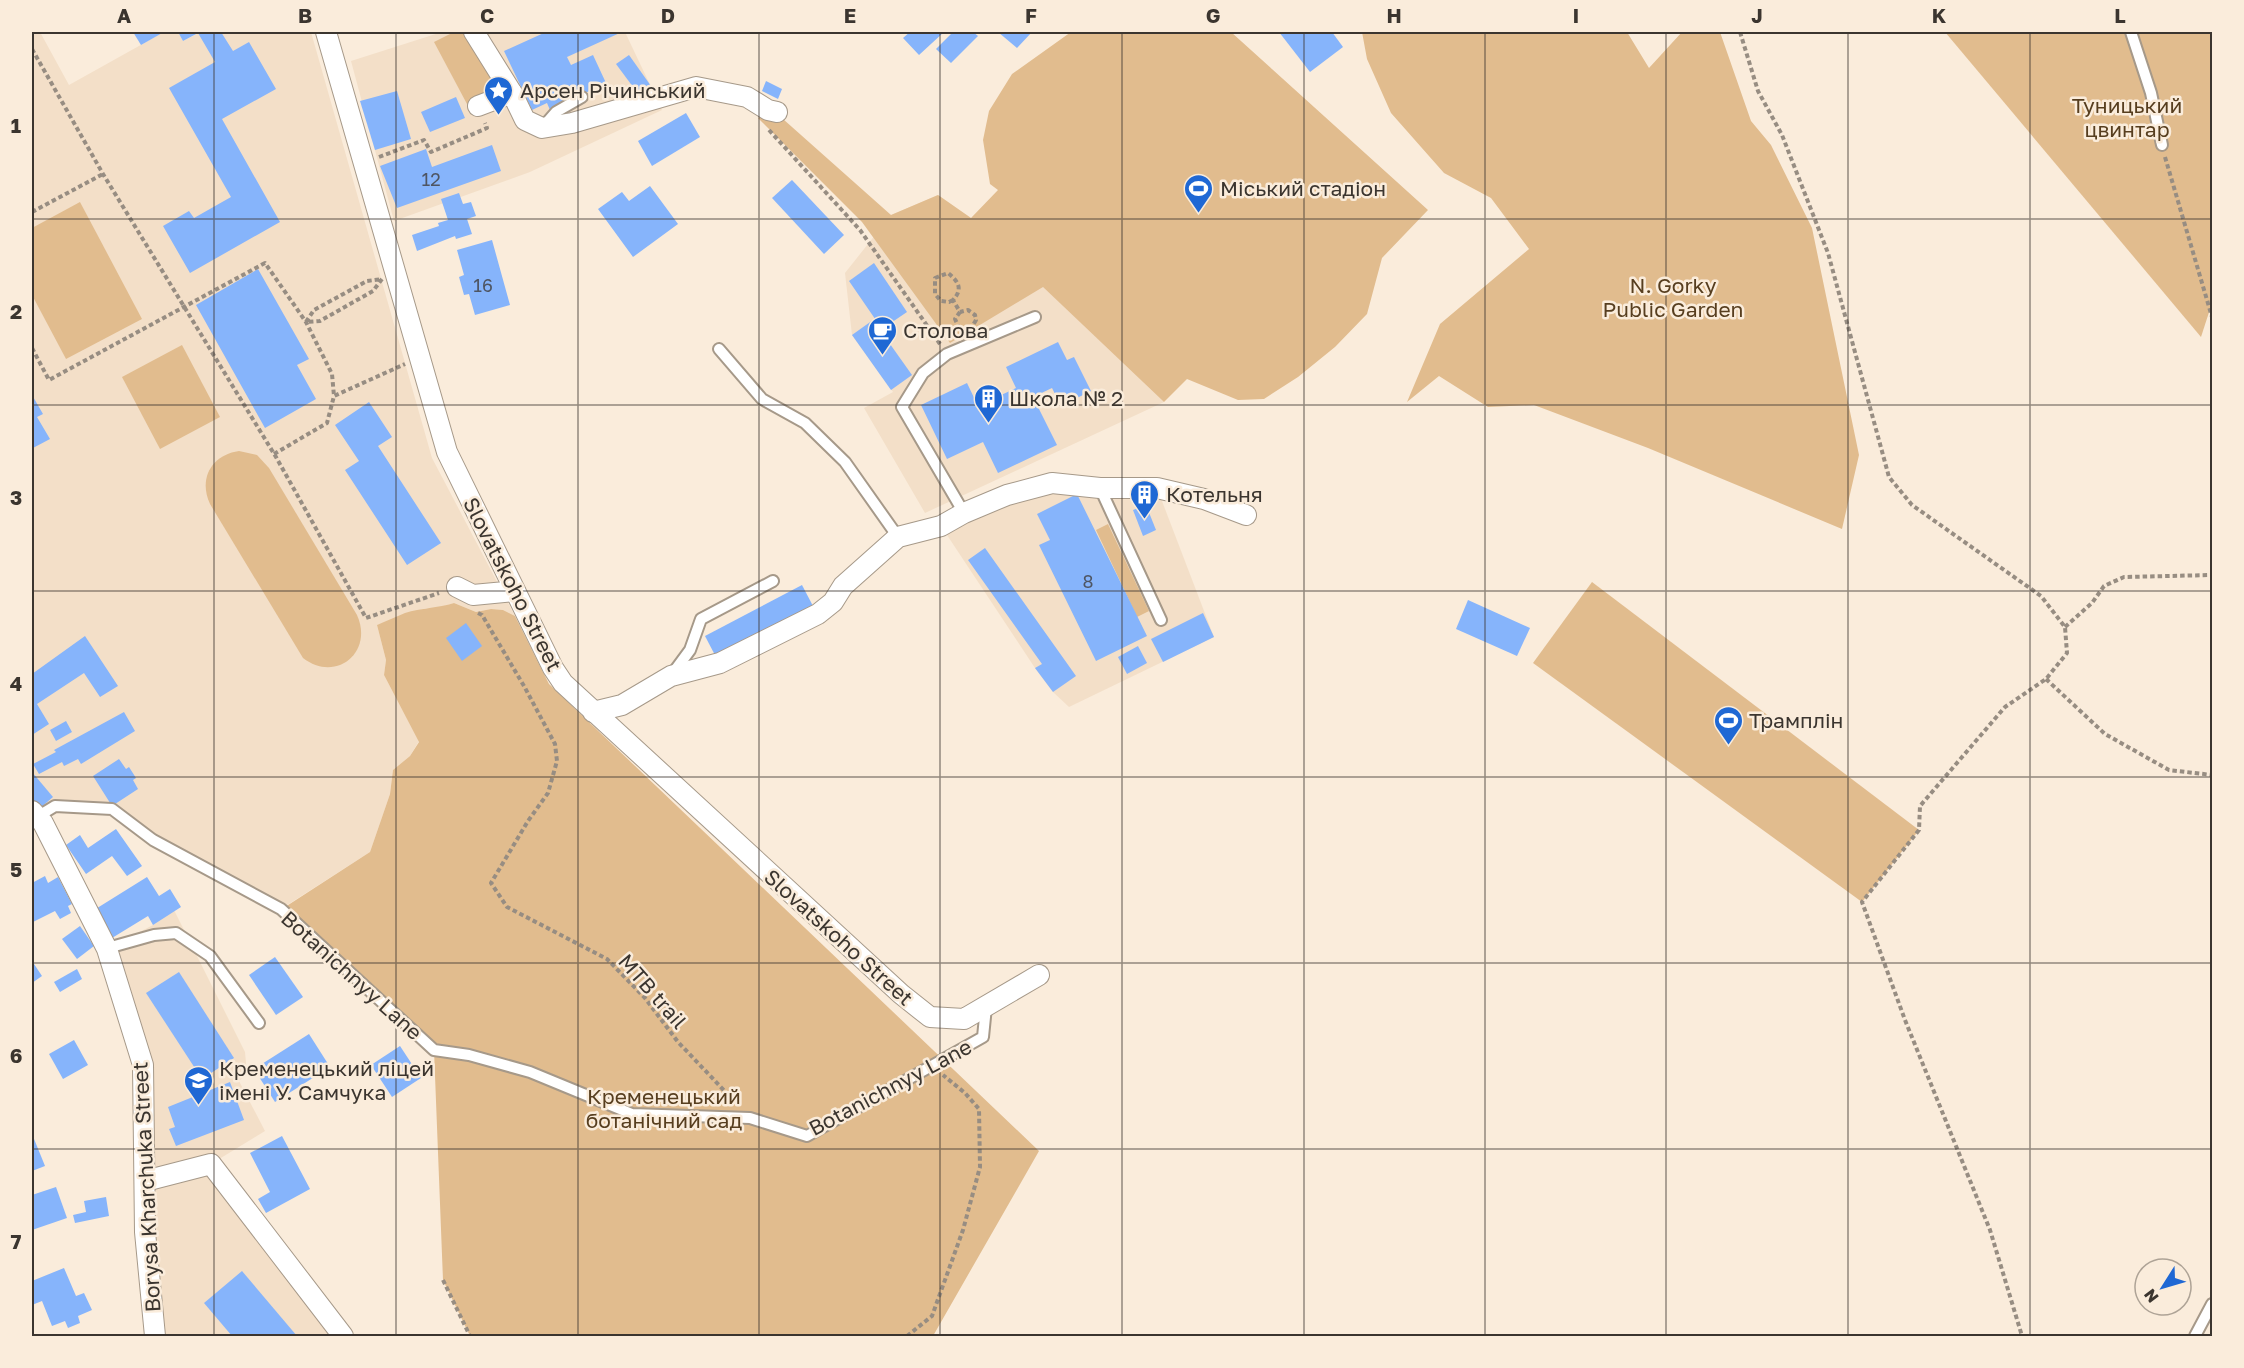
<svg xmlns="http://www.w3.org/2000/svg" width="2244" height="1368" font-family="'Golos Text',sans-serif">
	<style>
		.built { fill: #f3dfc8 }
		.green { fill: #e1bc8e }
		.building { fill: #86b4fb }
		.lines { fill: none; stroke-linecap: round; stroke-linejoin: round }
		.lane-casing { stroke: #a69989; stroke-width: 14 }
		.street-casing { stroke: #a69989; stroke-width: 22 }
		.path { stroke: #978d82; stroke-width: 4; stroke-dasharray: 4.5 3; stroke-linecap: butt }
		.lane { stroke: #fff; stroke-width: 10 }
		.street { stroke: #fff; stroke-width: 20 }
		.grid { fill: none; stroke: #3b352f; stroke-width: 1.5; stroke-opacity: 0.55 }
		.labels { text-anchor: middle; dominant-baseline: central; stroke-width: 5; stroke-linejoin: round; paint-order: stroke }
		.number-label { font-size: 18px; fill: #4e5562 }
		.poi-label { font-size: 21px; fill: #3b352f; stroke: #faecdb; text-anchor: start }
		.park-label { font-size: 21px; fill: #573e1f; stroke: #faecdb }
		.street-label { font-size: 21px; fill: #3b352f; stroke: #faecdb }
		.neatline { fill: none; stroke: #3b352f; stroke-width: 2 }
		.grid-label { font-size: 20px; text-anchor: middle; font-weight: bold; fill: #3b352f }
	</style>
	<rect width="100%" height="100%" fill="#faecdb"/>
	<g class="built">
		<path d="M32 32H40L69 85 164 32H178L183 41 201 32H311L432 458 515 616 503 610 491 609 476 612 454 603 438 608H426L377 625 386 660 384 675 419 741 410 756 393 770 390 794 370 852 281 909 153 840 112 809 32 811Z"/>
		<path d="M442 32H625L662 110 530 172 394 221 351 61Z"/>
		<path d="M938 195 971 218 1164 402 925 513 864 408 893 392 852 335 845 273 891 215Z"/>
		<path d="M1157 488 1214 637 1069 707 1053 692 1035 668 941 526 1007 495Z"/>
		<path d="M174 910 245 1052 247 1074 239 1081 265 1131 211 1164 343 1336H155L143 1065 107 949 153 925Z"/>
	</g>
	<g class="green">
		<path d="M454 32H473L502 86 467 104 434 42Z"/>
		<path d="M1071 32H1231L1428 210 1382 258 1367 314 1335 347 1298 377 1264 399 1238 400 1187 379 1164 402 1043 287 950 343 862 222 758 118 774 111 891 215 938 195 971 218 998 190 990 184 983 140 989 111 1012 74Z"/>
		<path d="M1362 32H1627L1649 68 1682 32H1720L1751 121 1771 145 1812 228 1859 455 1842 529 1648 448 1534 405 1488 407 1439 376 1407 402 1440 324 1529 249 1491 198 1444 173 1391 113 1367 59Z"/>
		<path d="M1945 32H2212V303L2201 337Z"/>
		<path d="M80 202 142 319 66 359 32 295V228Z"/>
		<path d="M182 345 220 417 160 449 122 377Z"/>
		<path d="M239 451 257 455 269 468 357 615C374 653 335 683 303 658L210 504C198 478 212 455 239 451Z"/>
		<path d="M1108 524 1149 611 1137 617 1096 530Z"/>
		<path d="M1592 582 1919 830 1862 902 1533 663Z"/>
		<path d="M454 603 476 612 491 609 503 610 515 616 549 684 1039 1151 933 1336H470L443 1280 434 1050 282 909 370 852 390 794 393 770 410 756 419 742 384 675 386 660 377 625C386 621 396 617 405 613 421 608 438 608 454 603Z"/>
	</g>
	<g class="building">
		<path d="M133 32H164L141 45Z"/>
		<path d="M178 32H221L233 51 249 42 276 89 222 119 280 222 190 273 163 226 189 211 194 218 231 197 169 88 215 62 198 33 183 41Z"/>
		<path d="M546 32H622L567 57 571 65 593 55 606 83 550 110 547 103 532 110 504 51Z"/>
		<path d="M910 32 926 33 944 32 919 55 903 38Z"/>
		<path d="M953 32H973L978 36 951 63 936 49Z"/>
		<path d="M998 32H1032L1017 48Z"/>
		<path d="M1279 32H1332L1343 47 1310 72Z"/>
		<path d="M629 55 651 86 639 95 616 64Z"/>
		<path d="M766 81 782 89 778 99 762 91Z"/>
		<path d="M397 91 411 139 375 150 360 101Z"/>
		<path d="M456 97 465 118 430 132 421 112Z"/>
		<path d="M686 113 700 137 652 166 638 141Z"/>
		<path d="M492 145 501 171 397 208 380 166 426 149 432 167Z"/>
		<path d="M792 180 844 235 824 254 772 198Z"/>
		<path d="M650 186 678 224 633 257 598 209 622 192 629 201Z"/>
		<path d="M459 193 463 204 471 202 476 216 467 219 472 234 456 239 455 236 417 251 412 235 439 226 438 223 448 220 441 199Z"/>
		<path d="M492 240 510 305 475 315 469 294 464 295 459 277 464 275 457 250Z"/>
		<path d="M874 263 907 312 882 329 849 281Z"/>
		<path d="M258 269 309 359 297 365 316 399 265 428 196 305Z"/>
		<path d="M873 320 912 375 891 390 852 335Z"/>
		<path d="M1058 342 1067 360 1074 357 1091 391 1061 406 1052 388 1033 397 1057 445 998 473 983 442 947 459 921 405 967 383 978 406 1016 388 1006 367Z"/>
		<path d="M32 395 43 414 37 417 50 439 33 448Z"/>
		<path d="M369 402 392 437 378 446 441 543 407 565 345 470 359 461 335 425Z"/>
		<path d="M1077 494 1147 636 1096 661 1039 545 1050 540 1037 514Z"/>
		<path d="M1146 505 1156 530 1143 536 1133 510Z"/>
		<path d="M985 548 1076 676 1053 692 1035 668 1042 664 968 560Z"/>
		<path d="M802 585 814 608 717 659 705 636Z"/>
		<path d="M1468 600 1530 628 1517 656 1456 629Z"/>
		<path d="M1203 613 1214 637 1163 662 1151 639Z"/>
		<path d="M466 623 482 646 462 661 446 638Z"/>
		<path d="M85 636 118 686 100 697 84 673 37 704 49 724 32 735V674Z"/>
		<path d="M1138 646 1147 663 1127 674 1118 657Z"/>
		<path d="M124 712 135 731 81 764 78 759 64 766 62 762 39 774 33 764 56 752 54 750Z"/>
		<path d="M66 721 72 732 56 741 50 730Z"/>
		<path d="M119 759 126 769 129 767 136 778 133 780 138 789 112 806 93 776Z"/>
		<path d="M32 772 53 797 38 810 32 802Z"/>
		<path d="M116 829 142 866 127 876 112 856 86 874 66 845 80 835 88 848Z"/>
		<path d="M45 876 48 883 58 877 72 904 68 906 71 913 60 919 55 911 33 922 32 883Z"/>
		<path d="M147 877 159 896 170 889 181 907 153 925 148 916 112 938 94 910Z"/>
		<path d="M80 926 94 946 77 959 62 939Z"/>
		<path d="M275 957 303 997 276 1015 249 975Z"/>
		<path d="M32 961 42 976 32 983Z"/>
		<path d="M77 969 82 979 60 992 54 982Z"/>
		<path d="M179 972 234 1058 202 1079 146 993Z"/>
		<path d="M309 1034 330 1067 275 1102 254 1069Z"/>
		<path d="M74 1040 88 1065 63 1079 49 1054Z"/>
		<path d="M400 1046 421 1078 392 1097 371 1065Z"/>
		<path d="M230 1082 244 1120 176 1146 169 1129 175 1127 168 1107Z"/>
		<path d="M32 1134 45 1166 32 1171Z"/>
		<path d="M282 1136 310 1189 266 1213 258 1199 270 1192 250 1153Z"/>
		<path d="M56 1187 67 1218 32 1230V1195Z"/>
		<path d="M106 1197 109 1216 75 1223 73 1215 86 1212 84 1201Z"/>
		<path d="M64 1268 76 1296 84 1293 92 1310 78 1316 80 1323 68 1328 65 1321 52 1326 42 1301 32 1305V1281Z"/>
		<path d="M242 1271 297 1336H232L204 1303Z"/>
	</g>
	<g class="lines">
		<defs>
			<g id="lane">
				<path d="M2131 32 2151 93 2162 145"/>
				<path d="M542 128 556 112 582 97"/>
				<path d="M719 349 762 399 805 423 845 462 898 537"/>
				<path d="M1100 488 1161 620"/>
				<path d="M964 513 902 407 923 373 947 354 1035 317"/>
				<path d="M673 673 690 650 701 619 773 581"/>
				<path d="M37 817 55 806 112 809 153 840 281 909 434 1050 469 1055 530 1072 632 1114 750 1118 807 1136 983 1037 986 1007"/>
				<path d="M104 949 154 935 176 933 210 956 259 1023"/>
				<path d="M2195 1336 2212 1304"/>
			</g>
			<g id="street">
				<path d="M326 32 447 452 553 668 563 683 901 994 930 1017 964 1019 1039 975"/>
				<path d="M474 32 512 93 525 120 542 128 572 123 696 87 747 97 768 110 777 112"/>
				<path d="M478 106 512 93"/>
				<path d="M457 587 473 595 515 591"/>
				<path d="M593 712 622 705 671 676 720 663 818 614 833 602 843 586 898 537 941 526 964 513 1007 495 1052 483 1100 488H1157L1204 499 1246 515"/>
				<path d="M32 811 43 823 107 949 143 1065 145 1232 155 1336"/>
				<path d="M145 1181 211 1164 343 1336"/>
			</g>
		</defs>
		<use href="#lane" class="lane-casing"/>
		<use href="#street" class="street-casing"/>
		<g class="path">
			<path d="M1740 32 1758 91 1782 135 1828 253 1889 477 1912 505 2041 596 2065 627 2067 653 2046 679 2005 707 1920 806 1919 830 1862 902 1905 1020 1990 1230 2022 1336"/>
			<path d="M32 49 103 174 276 457 366 618 439 593"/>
			<path d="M769 130 860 230 940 344"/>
			<path d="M379 157 424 140 431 152 487 128 485 123"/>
			<path d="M2165 157 2212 317"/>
			<path d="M32 212 103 174"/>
			<path d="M382 279 373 291 320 321 306 322 314 310 367 281Z"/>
			<path d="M953 300 949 302 941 301 935 294V278L948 273C959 282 963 289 953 300L960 312 968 310 975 315 976 320 972 327"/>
			<path d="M960 312 955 319 959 328 965 330"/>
			<path d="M32 348 49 380 265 263 306 322 332 374 334 396"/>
			<path d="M274 454 327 423 334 396 405 364"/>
			<path d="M478 613 482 615 524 686 555 744 557 761 548 793 528 821 491 883 507 907 607 959 645 998 678 1042 737 1104"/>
			<path d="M2065 627 2092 603 2104 586 2124 577 2212 575"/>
			<path d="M2046 679 2105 734 2169 770 2212 775"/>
			<path d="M443 1280 470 1336"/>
			<path d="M907 1336 932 1316 963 1230 980 1167 979 1109 965 1093 943 1075"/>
		</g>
		<use href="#lane" class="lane"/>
		<use href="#street" class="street"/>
	</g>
	<path class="grid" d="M214 32V1336M396 32V1336M578 32V1336M759 32V1336M940 32V1336M1122 32V1336M1304 32V1336M1485 32V1336M1666 32V1336M1848 32V1336M2030 32V1336M32 219H2212M32 405H2212M32 591H2212M32 777H2212M32 963H2212M32 1149H2212"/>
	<defs>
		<symbol id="sight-pin" viewBox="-11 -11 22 30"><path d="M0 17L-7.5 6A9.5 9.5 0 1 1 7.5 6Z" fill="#1f68d4" stroke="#faecdb"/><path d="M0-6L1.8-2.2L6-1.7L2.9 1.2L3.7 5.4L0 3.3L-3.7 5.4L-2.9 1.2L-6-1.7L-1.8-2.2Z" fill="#fff"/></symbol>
		<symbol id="stadium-pin" viewBox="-11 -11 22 30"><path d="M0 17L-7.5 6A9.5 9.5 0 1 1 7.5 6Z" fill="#1f68d4" stroke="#faecdb"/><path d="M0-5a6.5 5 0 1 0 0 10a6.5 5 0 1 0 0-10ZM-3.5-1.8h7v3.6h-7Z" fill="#fff"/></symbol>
		<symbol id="cafe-pin" viewBox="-11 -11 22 30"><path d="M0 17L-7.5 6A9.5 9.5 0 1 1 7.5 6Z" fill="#1f68d4" stroke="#faecdb"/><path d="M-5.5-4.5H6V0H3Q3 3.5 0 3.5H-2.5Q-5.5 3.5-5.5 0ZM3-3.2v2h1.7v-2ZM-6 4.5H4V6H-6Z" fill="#fff"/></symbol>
		<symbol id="building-pin" viewBox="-11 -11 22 30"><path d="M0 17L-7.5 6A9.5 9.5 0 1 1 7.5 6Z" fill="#1f68d4" stroke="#faecdb"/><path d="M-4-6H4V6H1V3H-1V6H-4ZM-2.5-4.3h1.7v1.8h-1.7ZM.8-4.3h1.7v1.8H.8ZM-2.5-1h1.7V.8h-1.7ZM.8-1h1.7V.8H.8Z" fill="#fff"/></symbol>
		<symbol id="school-pin" viewBox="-11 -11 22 30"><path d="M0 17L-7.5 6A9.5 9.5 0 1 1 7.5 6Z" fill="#1f68d4" stroke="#faecdb"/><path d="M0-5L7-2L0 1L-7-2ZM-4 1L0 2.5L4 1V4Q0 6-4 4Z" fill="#fff"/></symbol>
	</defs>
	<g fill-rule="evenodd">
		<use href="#sight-pin" x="482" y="74" width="33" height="45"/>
		<use href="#stadium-pin" x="1182" y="172" width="33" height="45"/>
		<use href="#cafe-pin" x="866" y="314" width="33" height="45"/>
		<use href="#building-pin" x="972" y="382" width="33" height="45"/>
		<use href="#building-pin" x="1128" y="478" width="33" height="45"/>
		<use href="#stadium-pin" x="1712" y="704" width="33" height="45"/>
		<use href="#school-pin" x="182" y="1064" width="33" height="45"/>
	</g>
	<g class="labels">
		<g class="number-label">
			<text x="431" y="179">12</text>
			<text x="483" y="285">16</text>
			<text x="1088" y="581">8</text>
		</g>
		<g class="poi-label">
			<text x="520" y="90">Арсен Річинський</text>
			<text x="1220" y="188">Міський стадіон</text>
			<text x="903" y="330">Столова</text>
			<text x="1009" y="398">Школа № 2</text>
			<text x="1166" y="494">Котельня</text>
			<text x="1749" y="720">Трамплін</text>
			<text x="219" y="1068">Кременецький ліцей<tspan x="219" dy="24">імені У. Самчука</tspan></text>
		</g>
		<g class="park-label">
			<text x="2127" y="105">Туницький<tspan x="2127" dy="24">цвинтар</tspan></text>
			<text x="1673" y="285">N. Gorky<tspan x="1673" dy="24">Public Garden</tspan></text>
			<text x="664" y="1096">Кременецький<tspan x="664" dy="24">ботанічний сад</tspan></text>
		</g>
		<g class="street-label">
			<text transform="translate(513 584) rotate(63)">Slovatskoho Street</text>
			<text transform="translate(839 937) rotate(42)">Slovatskoho Street</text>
			<text transform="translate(352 975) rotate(42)">Botanichnyy Lane</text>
			<text transform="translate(653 991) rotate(49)">MTB trail</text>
			<text transform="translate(890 1087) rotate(-28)">Botanichnyy Lane</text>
			<text transform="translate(146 1187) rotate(-93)">Borysa Kharchuka Street</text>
		</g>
	</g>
	<rect width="2244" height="1368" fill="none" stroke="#faecdb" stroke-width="66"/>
	<g transform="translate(2163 1287) rotate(233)"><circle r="28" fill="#faecdb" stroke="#aea396" stroke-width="1.5"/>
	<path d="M0-4.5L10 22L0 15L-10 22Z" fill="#1f68d4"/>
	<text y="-9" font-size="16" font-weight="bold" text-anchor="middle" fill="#3b352f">N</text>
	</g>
	<rect x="33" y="33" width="2178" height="1302" class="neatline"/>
	<g class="grid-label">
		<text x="124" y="23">A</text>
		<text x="305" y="23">B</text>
		<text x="487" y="23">C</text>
		<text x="668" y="23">D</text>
		<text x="850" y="23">E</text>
		<text x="1031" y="23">F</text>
		<text x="1213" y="23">G</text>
		<text x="1394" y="23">H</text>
		<text x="1576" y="23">I</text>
		<text x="1757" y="23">J</text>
		<text x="1939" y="23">K</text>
		<text x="2120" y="23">L</text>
		<text x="16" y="133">1</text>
		<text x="16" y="319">2</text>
		<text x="16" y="505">3</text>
		<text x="16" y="691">4</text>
		<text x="16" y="877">5</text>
		<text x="16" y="1063">6</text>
		<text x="16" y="1249">7</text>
	</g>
</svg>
